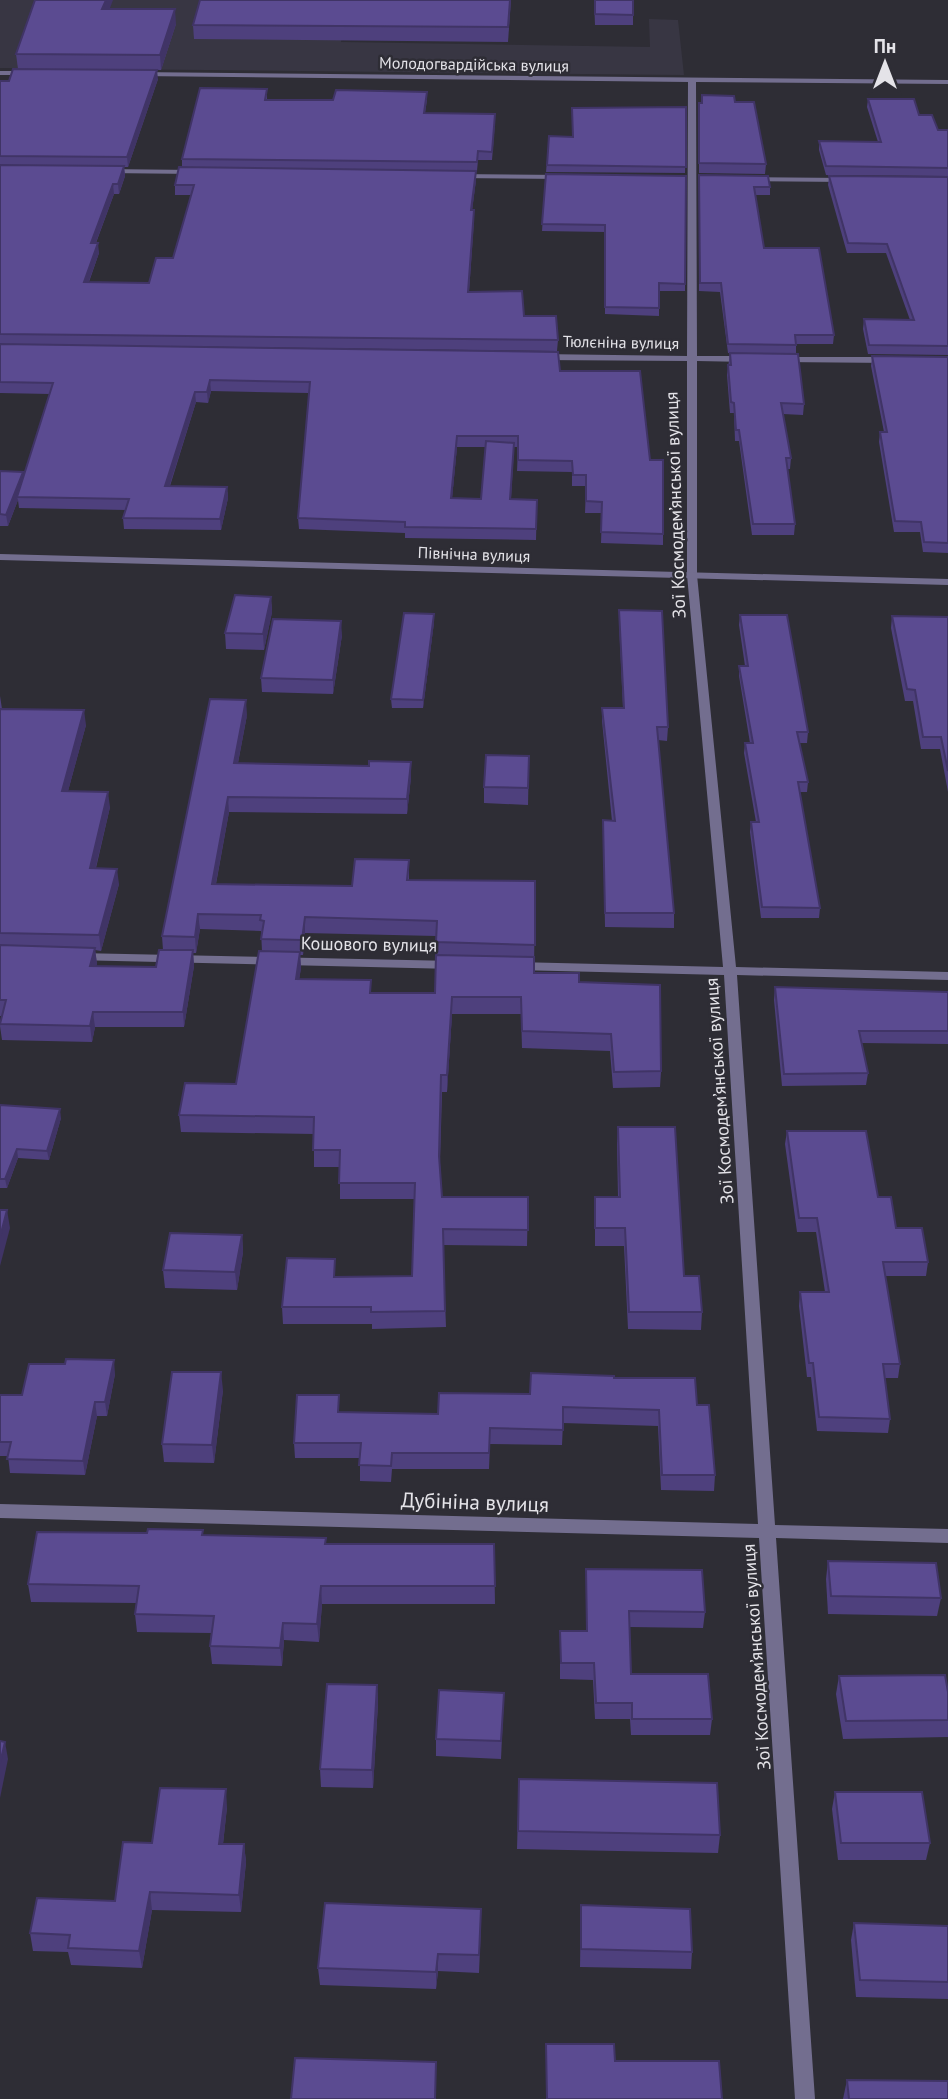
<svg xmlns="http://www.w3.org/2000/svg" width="948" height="2099" font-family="'PT Sans',sans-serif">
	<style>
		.built { fill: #383643 }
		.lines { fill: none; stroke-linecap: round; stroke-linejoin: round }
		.minor { fill: #736e8f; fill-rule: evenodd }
		.tertiary { fill: #736e8f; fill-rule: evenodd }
		.wall { fill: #4e407d; fill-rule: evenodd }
		.shaded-wall { fill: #403466 }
		.building { fill: #5b4b91; stroke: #403466; stroke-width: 2 }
		.labels { text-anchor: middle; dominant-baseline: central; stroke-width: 5; stroke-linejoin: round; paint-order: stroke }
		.far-street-label { font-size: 16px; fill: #e4e3e8; stroke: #2e2d35 }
		.street-label { font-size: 18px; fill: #e4e3e8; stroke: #2e2d35 }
		.near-street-label { font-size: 21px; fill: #e4e3e8; stroke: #2e2d35 }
	</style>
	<rect width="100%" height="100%" fill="#2e2d35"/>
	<path class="built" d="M0 0H349L341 42 650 47 649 19 678 20 684 75 0 68Z"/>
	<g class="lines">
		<g class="minor">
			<path d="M0 71H30L34 73 30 75H0Z"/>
			<path d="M135 72 948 80V84L696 82 697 356H747L752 359 747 362 697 361V575L736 967 948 972V980L737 975 775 1525 948 1529V1543L776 1538 815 2099H795L759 1538 0 1518V1504L758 1524 724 975 516 970 509 966 516 962 723 967 687 575V361L540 360 535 357 540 354 687 356 688 82 138 76H135Z"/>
			<path d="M103 169 195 170 199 172 195 174 106 173 102 171Z"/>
			<path d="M453 174 562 175 566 177 562 179 456 178H453Z"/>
			<path d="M747 177 846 178 850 180 846 182 750 181 746 179Z"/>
			<path d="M778 357H891L896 360 891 363 781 362 776 359Z"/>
			<path d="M78 953 454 961 461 965 454 969 73 960 71 957 73 954Z"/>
		</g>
		<path class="tertiary" d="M0 554 948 579V585L0 560Z"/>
	</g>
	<g class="wall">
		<path d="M200 0H511L508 42 194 39 193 25Z"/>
		<path d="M594 0H633V25H595Z"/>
		<path d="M109 9 176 24 161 70 18 69 16 54Z"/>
		<path d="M158 79 128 167H124L125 176 119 194H114L96 243 99 253 89 282 149 283 173 258 192 195H175V185L182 167V159L267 89V100H427L425 113 495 122 492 160H478L477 171H476V180L472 210 474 220 469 292 524 316 558 340 557 351 0 344V81Z"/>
		<path d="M702 95 735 102 766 164 765 174 699 173V103H701Z"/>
		<path d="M868 99 919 115 938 130H948V176L826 175 819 150V141L878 142 867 107Z"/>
		<path d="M686 107 685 173 546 172 549 136 572 137Z"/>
		<path d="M546 174 686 176 685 291H659V316L605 314V232L542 231Z"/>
		<path d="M699 175 770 187V195H755L764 248 834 335 833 344H796V354L728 353 720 292 699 291Z"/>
		<path d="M829 176 948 177V355L868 354 863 329 864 319 910 320 886 253H847L828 185Z"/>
		<path d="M0 344 560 371 650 460 663 534V545L601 543 602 513H585L586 486H572V472L517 471 518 447H514L511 499 537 500 536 540 405 538V533L299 529 298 518 309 393 211 391 208 403 196 402 170 486 227 487 228 498 221 530 124 529 123 518 126 510 19 508 18 500 8 526H0V471L23 472 24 476 50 394 0 393ZM457 447H486L481 499 452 498Z"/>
		<path d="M730 353 804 404 803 415 783 414 791 458 790 469H787L795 524 794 535H752L739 441H735L734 413H730L727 375Z"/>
		<path d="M872 356 948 357V553L923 552 920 532H894L879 442 880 432H884L871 366Z"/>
		<path d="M271 597 272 612 264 650 226 649 225 633Z"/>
		<path d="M619 610 668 727 667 741 658 740 674 913V928L605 927 603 820 612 821 602 721V708H623L619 623Z"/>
		<path d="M434 614V622L423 708H392L391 699Z"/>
		<path d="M740 615 808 732 807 743H799L808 782 807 792H800L820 908 819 918H761L750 832 751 822H756L744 753 745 743H750L739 676V666H745L739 625Z"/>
		<path d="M892 616 948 617V792L940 749H921L913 701H905L891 628Z"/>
		<path d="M342 635 333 694 262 692 261 678Z"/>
		<path d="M0 696 2 709 86 725 68 791 110 807 96 868 119 884 101 951 95 950 97 964 96 966 156 967 163 950 162 936 247 715 238 763 369 766 411 762V777L407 814 229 812 216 884 352 886 409 860V880L535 881 534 973 579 982 661 1071 660 1087 613 1088 610 1051 522 1048 521 1014H452L447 1092H442L440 1163 442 1197H528L527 1246 443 1245 446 1327 372 1329V1324H283L282 1307 336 1277 412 1276 415 1199H340V1167H314V1134L181 1132 179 1115 236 1084 262 951 261 931 200 929 196 953H193L194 966 184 1027H95L92 1042 2 1040 0 1026 2 1016H0ZM305 933 436 936 435 993H372L299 979 301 968 300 955H303Z"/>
		<path d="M529 756 528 805 484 803V787Z"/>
		<path d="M775 987 948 992V1044L862 1043 868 1073 866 1085 782 1086 774 1000Z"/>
		<path d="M0 1105 61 1118 49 1160 18 1158 7 1188H0Z"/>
		<path d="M618 1127 684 1276 702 1312 701 1330 628 1329 624 1246H595V1197H618L617 1144Z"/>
		<path d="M787 1131 878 1197 896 1228 928 1262 926 1276H885L900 1364 898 1378H884L890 1419 888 1433 817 1431 811 1377H807L799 1306 800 1292H825L816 1232H797L785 1144Z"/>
		<path d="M242 1235 243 1252 237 1290 165 1288 163 1270Z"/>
		<path d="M115 1374 107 1416H97L85 1475 10 1473 8 1456H0V1395H22Z"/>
		<path d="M614 1378 697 1405 715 1475 714 1491 661 1490 658 1426 563 1423 562 1445 490 1444 489 1469H392L391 1482 360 1481V1458H295L294 1443 340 1412 438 1414 530 1394Z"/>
		<path d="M223 1390 214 1463 164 1462 162 1444Z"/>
		<path d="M204 1535 326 1544H494L495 1604H322L319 1642 284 1640 282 1666 212 1664 210 1646 211 1633 137 1632 135 1614 136 1603 31 1602 28 1584Z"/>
		<path d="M828 1561 941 1598 937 1616 828 1614 826 1579Z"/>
		<path d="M586 1569 705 1612 703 1628 630 1627 631 1674 712 1719 710 1735H631L630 1719H595L593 1680 560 1679V1631H586Z"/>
		<path d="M839 1676 948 1692V1737L843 1739 836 1694Z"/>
		<path d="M377 1685 378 1703 373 1788 321 1787 320 1769Z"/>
		<path d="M504 1693 501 1759 436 1756V1739Z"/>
		<path d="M519 1779 720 1835 718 1853 517 1849Z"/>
		<path d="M835 1792 930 1843 926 1860H838L832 1809Z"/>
		<path d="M227 1807 223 1844H244L246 1862 241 1912 152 1910 142 1968 71 1965 68 1952 33 1951 30 1933 115 1901 152 1843Z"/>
		<path d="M581 1905 692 1952 691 1969 580 1967Z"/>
		<path d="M854 1923 948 1926V1999L856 1997 851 1940Z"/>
		<path d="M481 1926 479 1973 438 1971 436 1989 320 1985 318 1968Z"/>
		<path d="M546 2044 615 2061 722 2099H546Z"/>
		<path d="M847 2080 948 2099H843Z"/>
	</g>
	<g class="shaded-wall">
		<path d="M106 0H113L104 24 102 9Z"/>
		<path d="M175 9 176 24 161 70 160 55Z"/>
		<path d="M157 70 158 79 128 167 127 157Z"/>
		<path d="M124 166 125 176 119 194 118 184Z"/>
		<path d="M476 171V180L471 220V210Z"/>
		<path d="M113 184 114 194 92 253 91 243Z"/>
		<path d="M98 243 99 253 85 292 84 282Z"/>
		<path d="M210 380 211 391 208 403 207 392Z"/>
		<path d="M195 392 196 402 166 497 165 486Z"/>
		<path d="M457 436V447L451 510V498Z"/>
		<path d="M23 472 25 483 17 497 18 500 8 526 6 515Z"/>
		<path d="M227 487 228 498 221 530 220 519Z"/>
		<path d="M271 597 272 612 264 650 263 634Z"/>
		<path d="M434 614V622L423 708V700Z"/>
		<path d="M341 621 342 635 333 694V680Z"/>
		<path d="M246 700 247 715 235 778 234 763Z"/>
		<path d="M84 710 86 725 64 806 62 791Z"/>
		<path d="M411 762V777L407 814V799Z"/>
		<path d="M108 792 110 807 92 883 90 868Z"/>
		<path d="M228 797 229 812 213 899 212 884Z"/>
		<path d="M117 869 119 884 101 951 99 935Z"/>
		<path d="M198 914 200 929 196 953 195 937Z"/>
		<path d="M305 917V933L303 955 302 940Z"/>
		<path d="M95 948 97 964 92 982 90 966Z"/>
		<path d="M193 950 194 966 184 1027 183 1012Z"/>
		<path d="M300 952 301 968 297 995 296 979Z"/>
		<path d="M452 997V1014L447 1092V1075Z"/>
		<path d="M93 1012 95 1027 92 1042 90 1026Z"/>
		<path d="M60 1109 61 1118 49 1160 47 1151Z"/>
		<path d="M17 1149 18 1158 7 1188 5 1179Z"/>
		<path d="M7 1210 10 1228 0 1266V1237Z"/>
		<path d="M242 1235 243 1252 237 1290 235 1272Z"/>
		<path d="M114 1360 115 1374 107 1416 105 1402Z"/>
		<path d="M221 1372 223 1390 214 1463 212 1445Z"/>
		<path d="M95 1402 97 1416 85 1475 83 1461Z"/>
		<path d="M321 1586 322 1604 319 1642 317 1624Z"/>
		<path d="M283 1623 284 1640 282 1666 280 1648Z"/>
		<path d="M377 1685 378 1703 373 1788 372 1770Z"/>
		<path d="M5 1742 8 1759 0 1798V1763Z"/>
		<path d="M226 1789 227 1807 221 1862 219 1844Z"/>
		<path d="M244 1844 246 1862 241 1912 239 1895Z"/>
		<path d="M150 1892 152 1910 142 1968 139 1951Z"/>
		<path d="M438 1954V1971L436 1989V1972Z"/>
	</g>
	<g class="building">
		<path d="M35 0H106L102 9H175L160 55 16 54Z"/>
		<path d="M200 0H510L508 27 193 25Z"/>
		<path d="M595 0H633V15L595 14Z"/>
		<path d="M13 69 157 70 127 157 0 156V81H9Z"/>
		<path d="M200 88 267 89 265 100H333L336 90 427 92 424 113 495 114 492 152 478 151 477 162 182 159Z"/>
		<path d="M702 95 734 96 735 102H754L766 164 699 163V103H702Z"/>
		<path d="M868 99H914L919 115H932L938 130H948V168L826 166 819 141 881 142Z"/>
		<path d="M686 107V167L547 165 549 136 573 137 572 108Z"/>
		<path d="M0 165 124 166 118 184H113L91 243H98L84 282 149 283 156 258H173L194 185H175L179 167 476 171 471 210H474L468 292 522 291 524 316H556L558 340 0 334Z"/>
		<path d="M546 174 686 176 685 284 659 283V308L605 307V225L542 224Z"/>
		<path d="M699 175 768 176 770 187H754L764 248H819L834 335H795L796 345 728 344 721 283H700Z"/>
		<path d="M829 176 948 177V346L869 345 864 319 914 320 887 244 848 243Z"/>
		<path d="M0 344 558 352 560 371H640L650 460H663V534L601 532 602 502 586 501V475H573L572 461 518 460V436H457L451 498 481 499 486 441 514 443 510 499 537 500 536 529 405 527V522L298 518 310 382 210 380 207 392H195L165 486 227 487 220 519 123 518 129 499 17 497 53 383 0 382Z"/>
		<path d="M730 353 798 354 804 404 781 403 791 458H786L795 524H753L739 430H736L734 403 731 402 728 365H731Z"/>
		<path d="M872 356 948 357V543L924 542 921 522 895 521 880 432H887Z"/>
		<path d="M0 471 23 472 6 515 0 514Z"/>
		<path d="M235 595 271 597 263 634 225 633Z"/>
		<path d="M619 610 662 611 668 727H657L674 913H605L603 820 615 821 602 708H624Z"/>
		<path d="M404 613 434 614 423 700 391 699Z"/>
		<path d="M740 615H787L808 732H797L808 782H798L820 908 762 907 751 822H759L745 743H753L739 666H748Z"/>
		<path d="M892 616 948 617V771L941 737H923L915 690 907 689Z"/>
		<path d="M273 619 341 621 333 680 261 678Z"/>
		<path d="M210 699 246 700 234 763 369 766V761L411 762 407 799 228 797 212 884 352 886 355 859 409 860 407 880 535 881V945L436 942 437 921 305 917 302 940 261 939 264 921 260 920 261 915 198 914 195 937 162 936Z"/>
		<path d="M0 709 84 710 62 791 108 792 90 868 117 869 99 935 0 933Z"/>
		<path d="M486 755 529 756 528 788 484 787Z"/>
		<path d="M0 945 95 948 90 966 156 967 159 950H193L183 1012H93L90 1026 0 1024 6 1000H0Z"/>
		<path d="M259 951 300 952 296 979 371 980 370 993H435L436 955 534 957V973H579V982L660 985 661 1071 614 1072 611 1034 522 1031 521 997H452L447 1075H441L439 1156 442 1197H528V1230L443 1229 445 1311 371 1312V1307H282L287 1258 335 1259 334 1277 412 1276 415 1183H339L340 1150H313L314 1117 179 1115 185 1083 236 1084Z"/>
		<path d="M775 987 948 992V1031H859L868 1073 784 1074Z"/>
		<path d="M0 1105 60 1109 47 1151 17 1149 5 1179H0Z"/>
		<path d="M618 1127H675L684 1276H699L702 1312H629L625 1228H595V1197H620Z"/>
		<path d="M787 1131H866L878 1197H891L896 1228H922L928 1262H883L900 1364H883L890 1419 819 1417 813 1363H809L800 1292H829L817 1218H799Z"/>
		<path d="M0 1210H7L0 1237Z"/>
		<path d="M170 1233 242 1235 235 1272 163 1270Z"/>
		<path d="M66 1359 114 1360 105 1402H95L83 1461 7 1459 11 1442H0V1395H22L29 1364H65Z"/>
		<path d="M172 1372H221L212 1445 162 1444Z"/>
		<path d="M531 1373 614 1376V1378H695L697 1405H709L715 1475H662L659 1410 563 1407V1430L490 1428 489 1453H392L391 1466 359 1465 361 1443H294L297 1395H339L338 1412 438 1414 439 1393 530 1394Z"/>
		<path d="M148 1529 203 1530 202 1535 326 1538 325 1544H494L495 1586H321L317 1624 283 1623 280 1648 210 1646 214 1616 135 1614 139 1586 28 1584 37 1532 147 1533Z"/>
		<path d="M828 1561 936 1563 941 1598 831 1596Z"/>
		<path d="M586 1569 702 1570 705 1612 629 1611 631 1674H708L712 1719H632V1703H596L594 1663H561L560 1631H587Z"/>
		<path d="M945 1675 948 1692V1720L846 1721 839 1676Z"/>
		<path d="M327 1684 377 1685 372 1770 320 1769Z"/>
		<path d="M439 1690 504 1693 501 1741 436 1739Z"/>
		<path d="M0 1741 5 1742 0 1763Z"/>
		<path d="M519 1779 717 1783 720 1835 518 1831Z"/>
		<path d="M160 1788 226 1789 219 1844H244L239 1895 150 1892 139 1951 68 1948 70 1935 30 1933 37 1898 115 1901 123 1842 152 1843Z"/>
		<path d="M835 1792H922L930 1843H841Z"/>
		<path d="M325 1903 481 1909 479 1955 438 1954 436 1972 318 1968Z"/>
		<path d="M581 1905 690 1909 692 1952 581 1949Z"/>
		<path d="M854 1923 948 1926V1982L860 1980Z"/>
		<path d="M546 2044H614L615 2061H719L722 2099H547Z"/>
		<path d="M295 2058 436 2062 435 2099H291Z"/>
		<path d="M847 2080 948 2081V2099H849Z"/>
	</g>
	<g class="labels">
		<g class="far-street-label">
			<text transform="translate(474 64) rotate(1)">Молодогвардійська вулиця</text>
			<text transform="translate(621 342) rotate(1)">Тюлєніна вулиця</text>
			<text transform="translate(474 554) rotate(2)">Північна вулиця</text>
		</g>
		<g class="street-label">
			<text transform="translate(675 505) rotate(-92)">Зої Космодем’янської вулиця</text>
			<text transform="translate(369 944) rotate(1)">Кошового вулиця</text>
			<text transform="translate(719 1091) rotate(-94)">Зої Космодем’янської вулиця</text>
			<text transform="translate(756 1657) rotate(-94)">Зої Космодем’янської вулиця</text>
		</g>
		<g class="near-street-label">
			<text transform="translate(475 1502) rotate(2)">Дубініна вулиця</text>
		</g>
	</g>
	<g transform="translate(885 63)" stroke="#2e2d35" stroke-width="5" paint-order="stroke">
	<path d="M0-5L12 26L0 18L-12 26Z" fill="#e4e3e8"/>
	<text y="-10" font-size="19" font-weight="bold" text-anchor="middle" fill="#e4e3e8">Пн</text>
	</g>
</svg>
